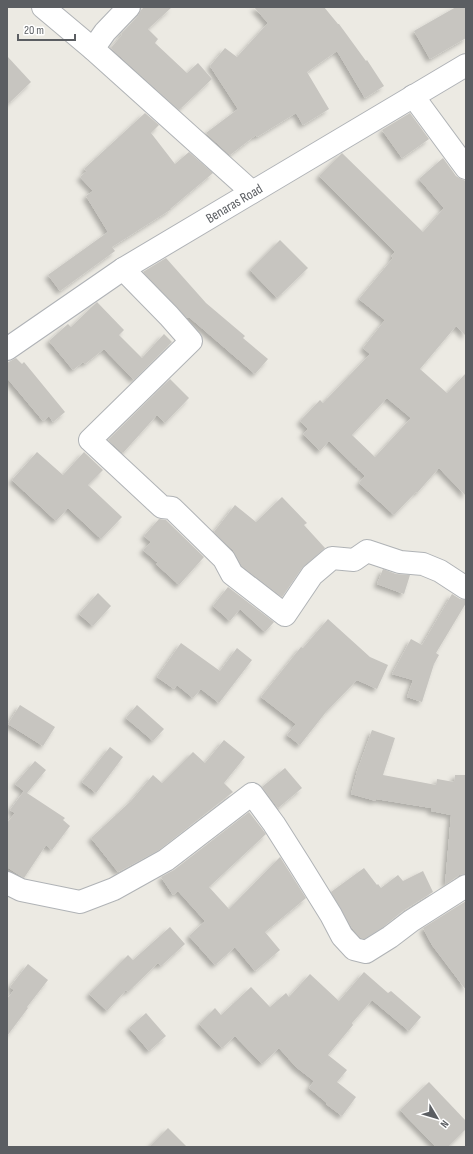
<svg xmlns="http://www.w3.org/2000/svg" width="473" height="1154" font-family="'Sofia Sans Condensed',sans-serif">
	<style>
		.building { fill: #c7c5c0; fill-rule: evenodd; filter: url(#shadow) }
		.lines { fill: none; stroke-linecap: round; stroke-linejoin: round }
		.minor-casing { stroke: #b0b3b6; stroke-width: 24 }
		.secondary-casing { stroke: #afb2b6; stroke-width: 24 }
		.minor { stroke: #fff; stroke-width: 22 }
		.secondary { stroke: #fff; stroke-width: 22 }
		.labels { text-anchor: middle; dominant-baseline: central; stroke-width: 3.5; stroke-linejoin: round; paint-order: stroke }
		.street-label { font-size: 14px; fill: #5b5e62; stroke: #fff }
	</style>
	<defs>
		<filter id="shadow"><feDropShadow dx="-3.5" dy="3.5" stdDeviation="2" flood-color="#0004"/></filter>
	</defs>
	<rect width="100%" height="100%" fill="#eceae3"/>
	<g class="building">
		<path d="M144 7H172L148 29 158 39 155 43 187 73 198 63 212 79 179 110 111 48 122 35 121 34 138 16 141 10Z"/>
		<path d="M254 7H324L338 24H339L366 61 367 60 384 86 365 98 337 51 307 72 329 109 303 125 296 113 257 137 256 135 230 155 206 133 238 109 210 66 225 48 237 57 268 23Z"/>
		<path d="M456 7H466V38L430 59 414 31Z"/>
		<path d="M7 56 31 82 7 105Z"/>
		<path d="M145 113 159 125 151 133 175 164 189 152 213 173 170 209V210L112 247 115 251 60 291 48 275 108 232 86 196 93 191 80 177 87 171 84 169Z"/>
		<path d="M410 113 429 139 402 158 382 130Z"/>
		<path d="M342 153 423 232 444 208 419 179 443 158 456 176 461 179 466 181V336L456 326 420 369 447 393 466 373V496L439 468 417 493 416 492 394 515 359 483 365 476 329 441 320 451 303 434 308 429 300 421 320 400 323 403 370 354 363 348 385 320 359 299 393 258 391 256 395 252 319 176ZM387 398 411 418 375 457 352 435Z"/>
		<path d="M280 240 308 268 277 298 250 270Z"/>
		<path d="M166 258 206 303 245 336 243 338 268 359 255 374 189 317 187 318 143 272Z"/>
		<path d="M97 302 124 330 119 335 142 358 164 334 172 342 134 380 104 349 85 364 83 362 73 370 49 341 68 324 71 327Z"/>
		<path d="M16 358 22 364 24 362 65 412 53 422 49 416 43 421 7 378V363Z"/>
		<path d="M170 379 189 398 165 423 157 415 123 453 108 440Z"/>
		<path d="M37 452 63 475 84 452 103 470 88 485 122 517 101 539 68 508 56 521 12 480Z"/>
		<path d="M282 497 307 523 304 525 325 548 302 568 282 597 242 566 233 550 214 532 235 505 256 522Z"/>
		<path d="M159 519 166 520 204 557 179 585 156 564 158 563 143 550 151 542 144 536Z"/>
		<path d="M383 569 396 574 410 575 404 594 377 584Z"/>
		<path d="M228 587 274 622 265 632 240 609 230 621 213 606Z"/>
		<path d="M98 593 111 606 93 626 79 614Z"/>
		<path d="M452 594 460 599 466 600V603L436 653 439 655 434 664 422 702 407 697 413 680 392 674 411 639 422 645Z"/>
		<path d="M328 619 370 657 388 665 377 689 357 680 326 712 300 745 287 735 296 724 261 697 301 647 303 648Z"/>
		<path d="M181 643 220 671 237 648 252 660 219 703 201 689 193 698 177 685 174 689 157 677Z"/>
		<path d="M20 705 55 727 43 746 8 724Z"/>
		<path d="M137 705 164 729 153 741 126 718Z"/>
		<path d="M372 730 395 738 383 775 436 785 437 779 454 782 455 775H466V874L459 875 445 885 451 815 431 811V808L376 799V801L351 794 357 771Z"/>
		<path d="M224 740 245 757 224 783 233 792 159 850 118 872 91 838 131 801 153 775 162 783 193 752 205 763Z"/>
		<path d="M110 747 123 757 96 793 82 782Z"/>
		<path d="M35 761 46 770 27 793 65 818 63 820 70 826 52 850 46 845 24 878 7 867V823L15 813 10 810 24 791 15 784Z"/>
		<path d="M285 768 302 788 278 808 262 787Z"/>
		<path d="M249 812 266 834 209 887 229 909 280 857 306 898 265 932 280 950 255 971 235 947 215 965 189 936 205 921 178 891 173 895 161 877 174 870Z"/>
		<path d="M364 868 377 885 378 884 381 888 398 875 403 881 423 871 433 892 404 910 383 927 364 939 361 938 352 928 331 892Z"/>
		<path d="M466 901V990L432 945 423 928Z"/>
		<path d="M170 927 185 944 161 966 158 963 128 992 126 990 107 1011 89 994 128 955 133 960Z"/>
		<path d="M28 964 48 980 27 1007 28 1008 7 1036V999L14 990 10 987Z"/>
		<path d="M364 972 388 993 391 991 421 1017 409 1031 372 1000 352 1023 353 1025 328 1055 347 1070 337 1082 356 1097 342 1116 326 1104 327 1103 309 1088 314 1081 296 1067 279 1048 262 1064 235 1036 222 1048 199 1024 215 1008 221 1015 251 987 270 1007 286 993 289 997 310 974 339 1001Z"/>
		<path d="M146 1013 166 1036 149 1051 129 1028Z"/>
		<path d="M429 1082 466 1121V1129L448 1147H436L400 1110Z"/>
		<path d="M168 1128 187 1147H149Z"/>
	</g>
	<g class="lines">
		<defs>
			<g id="minor">
				<path d="M43 7 93 49 252 192"/>
				<path d="M93 49 105 32 129 7"/>
				<path d="M413 96 466 168"/>
				<path d="M123 269 169 316 191 341 90 440 162 507 172 508 224 559 232 574 285 615 312 575 332 558 354 560 367 551 400 562 423 564 440 571 466 588"/>
				<path d="M7 883 21 890 80 902 114 889 166 860 252 794 274 824 300 865 331 915 342 936 354 949 366 952 390 937 411 921 466 886"/>
			</g>
			<g id="secondary">
				<path id="s1" d="M7 349 123 269 466 65"/>
			</g>
		</defs>
		<use href="#minor" class="minor-casing"/>
		<use href="#secondary" class="secondary-casing"/>
		<use href="#minor" class="minor"/>
		<use href="#secondary" class="secondary"/>
	</g>
	<g class="labels">
		<g class="street-label">
			<text stroke="none"><textPath href="#s1" startOffset="270">Benaras Road</textPath></text>
		</g>
	</g>
	<rect width="473" height="1154" fill="none" stroke="#5b5e62" stroke-width="16"/>
	<g transform="translate(437 1118) rotate(128)" stroke="#ffffff" stroke-width="3" paint-order="stroke">
	<path d="M0-3L7 15L0 10L-7 15Z" fill="#5b5e62"/>
	<text y="-6" font-size="11" font-weight="bold" text-anchor="middle" fill="#5b5e62">N</text>
	</g>
	<path d="M18 34v6h57v-6" fill="none" stroke="#5b5e62" stroke-width="2"/>
	<text x="24" y="34" font-size="12" fill="#5b5e62" stroke="#ffffff" stroke-width="3" paint-order="stroke">20 m</text>
</svg>
